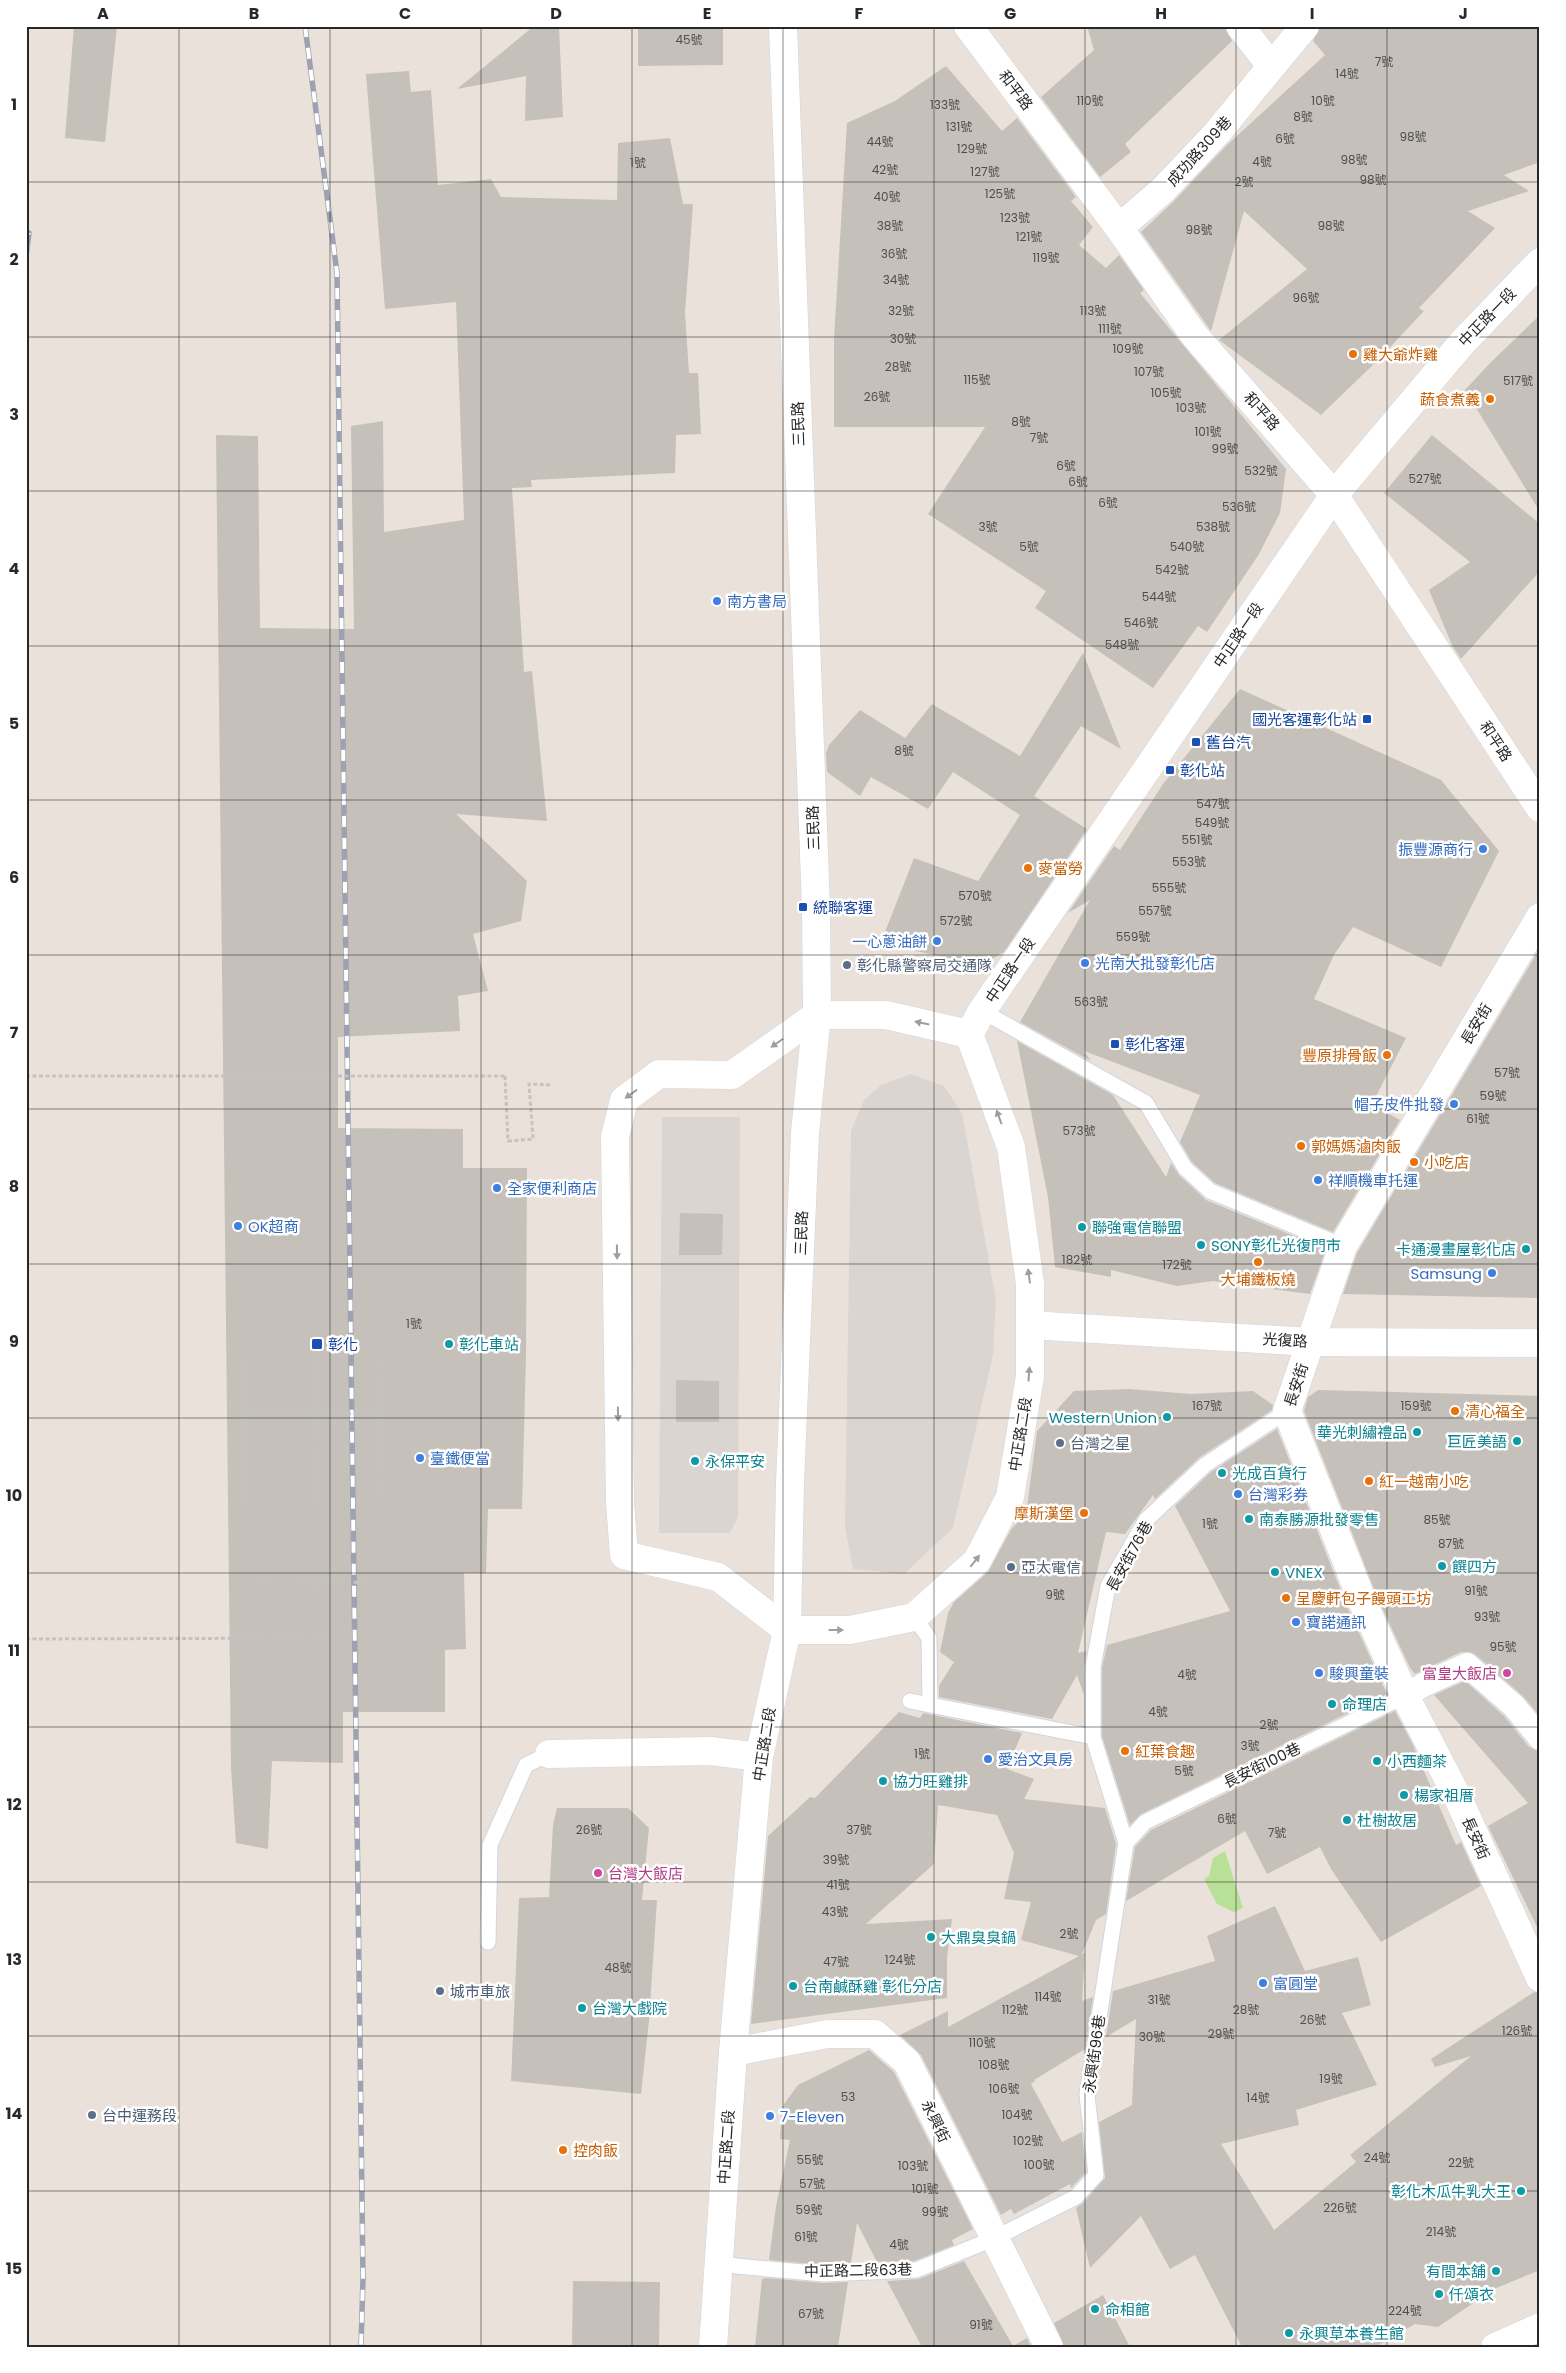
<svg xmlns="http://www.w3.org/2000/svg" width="1566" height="2373" font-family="Poppins,'Noto Sans TC',sans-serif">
<rect width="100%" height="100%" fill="#eae2da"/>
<!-- green -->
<path fill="#b8e197" d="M1225 1851 1243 1908 1234 1912 1217 1904 1204 1879 1209 1876 1213 1858Z"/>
<!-- plaza -->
<path fill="#dbd5d1" d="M911 1074 944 1086 962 1113 996 1300 993 1355 953 1528 904 1574 853 1569 845 1527 851 1131 864 1100 881 1085Z
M662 1117H740L738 1517 730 1533H659Z"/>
<!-- building -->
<path fill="#c5c0b9" d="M74 26H117L105 142 65 138Z
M534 26H559L563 117 525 121 526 76 457 89Z
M638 26H723V65L638 66Z
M1087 26H1225L1232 41 1125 144 1131 152 1100 177 1041 97 1094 50Z
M1320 26H1540V162L1504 175 1529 191 1468 211 1495 228 1419 308 1424 311 1378 360 1321 415 1219 340 1307 269 1244 211 1211 331 1141 232 1174 201 1226 146 1325 55 1313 41Z
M946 66 1002 131 1017 118 1076 197 1071 201 1093 227 1079 245 1106 268 1119 255 1144 290 1140 293 1286 469 1280 513 1259 554 1207 632 1198 626 1153 688 1035 608 1046 591 928 514 985 427H834V339L847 123 895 101Z
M409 71 411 92 431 90 438 185 491 179 501 197 617 200 618 143 670 138 683 204H693L685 313 689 373H698L701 434 676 435 675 473 531 480 532 487 512 488 524 672 532 671 547 821 456 814 527 881 521 921 473 934 488 991 458 996 460 1031 338 1037V1128L463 1129V1168H527L526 1355 522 1509H488L486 1573H464L466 1649 445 1650V1712H343V1763L272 1761 268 1849 236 1843 231 1768 216 435 258 436 260 628 354 629 351 426 383 421 384 532 464 520 456 302 385 309 366 74Z
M1540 315V512L1465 390 1490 363Z
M1432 435 1540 524V571L1461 659 1452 645 1429 590 1470 562 1384 493Z
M1083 653 1121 749 1081 726 1034 796 1087 829 1004 952 975 969 953 964 943 957 916 951 919 942 885 932 914 858 978 881 1020 815 953 772 928 809 871 777 860 796 827 772 826 753 829 745 860 710 905 738 932 704 1020 756Z
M1240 689 1441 780 1499 851 1441 967 1353 927 1334 955 1314 999 1406 1038 1372 1104 1400 1120 1333 1232 1215 1183 1192 1162 1180 1142 1200 1095 1084 1051 1091 1061 1020 1022 1090 900 1068 913 1114 846 1120 850 1163 784Z
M1540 948V1298L1343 1294 1357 1253Z
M1017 1041 1113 1095 1166 1177 1171 1163 1179 1175 1206 1200 1326 1249 1310 1294 1213 1281 1177 1286 1111 1270V1277L1055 1267 1048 1197Z
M680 1213 723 1214 722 1255H679Z
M676 1380 719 1381V1422H676Z
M1129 1389 1191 1394 1253 1391 1273 1405 1272 1410 1200 1457 1155 1499 1153 1495 1125 1534 1106 1532 1078 1653 1086 1651 1084 1667V1695L1077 1675 1052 1719 939 1697V1686L954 1662 940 1652 948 1613 954 1602 988 1572 1012 1528 1026 1515 1037 1431 1074 1391Z
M1318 1390 1540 1396V1716L1523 1696 1476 1655 1470 1652H1461L1415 1674 1410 1668 1378 1599 1304 1411 1308 1397Z
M1277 1429 1349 1611 1387 1694 1141 1814 1130 1825 1102 1736V1668L1107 1645 1230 1611 1175 1506 1211 1472Z
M1465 1681 1504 1716 1529 1747 1540 1751V1933L1488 1826 1528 1803 1434 1695Z
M1395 1711 1412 1743 1456 1845 1461 1842 1481 1886 1381 1942 1331 1869 1320 1847 1267 1874 1245 1831 1126 1901 1135 1847 1151 1830Z
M899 1712 920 1718 923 1713 1022 1733 1007 1769 1034 1779 1024 1799 1105 1808 1116 1844 1106 1914 1096 1920 1082 1954 1085 1953 1082 2001 1093 1997 1085 2049 1034 2080 1035 2081 1031 2084 1062 2142 1082 2132 1086 2172 1071 2188 1070 2184 1014 2214 1011 2209 1001 2215 921 2055 900 2035 948 2011V2027L1079 1956 1021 1940 1031 1902 1004 1899 1014 1853 997 1815 938 1805 934 1864 866 1924 952 1919 947 1957V1998L751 2024 768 1836 810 1797 815 1798Z
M557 1808H628L649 1828 642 1900H657L649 2021 641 2094 511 2081 519 1898 549 1897 553 1825Z
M1275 1906 1305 1971 1358 1957 1371 2005 1342 2013 1377 2085 1296 2110 1299 2125 1221 2144 1274 2230 1356 2162 1350 2155 1471 2056 1435 2067 1431 2059 1534 1992 1540 1993V2270L1494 2289 1438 2327 1415 2324 1375 2347H1242L1195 2255 1170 2269 1141 2216 1090 2268 1076 2208 1083 2203 1105 2178 1099 2122 1132 2105 1136 2019 1106 2037 1113 1991 1215 1961 1207 1936Z
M869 2050 894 2072 973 2229 952 2240 954 2245 914 2261 877 2262 857 2223 851 2263 824 2265 769 2260 776 2206 790 2140 780 2139 782 2107 798 2085Z
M964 2261 1013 2346 1027 2338 1031 2347H922L887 2281 919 2279Z
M766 2278 823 2283 848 2282 838 2347H755L762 2279Z
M573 2281 660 2282 659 2347H572Z
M1103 2295 1130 2347H1064L1054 2323Z"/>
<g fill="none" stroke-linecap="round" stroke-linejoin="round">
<!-- service casing -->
<g stroke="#cfd5e1" stroke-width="17">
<path id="service" d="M982 1011 1146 1103 1185 1168 1210 1191 1343 1246
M914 1617 929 1638 930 1705
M910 1701 1093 1737
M1126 1843 1145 1822 1405 1696
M488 1942 490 1845 526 1765 549 1754
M718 2262 736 2266 824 2274 916 2270 993 2239 1076 2197 1096 2175 1087 2095 1126 1843 1093 1737V1667L1108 1586 1146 1520 1205 1465 1287 1411"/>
</g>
<!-- pedestrian casing -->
<g stroke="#cfd5e1" stroke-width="26">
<path id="pedestrian" d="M1405 1696 1423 1685 1467 1665 1514 1706 1540 1738"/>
</g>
<!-- minor casing -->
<g stroke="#cfd5e1" stroke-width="29">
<path id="minor" d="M968 26 1119 228 1194 335 1334 495 1540 808
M1240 26 1271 66
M1119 228 1163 190 1216 134 1305 26
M1540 917 1343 1246 1287 1411 1364 1605 1405 1696 1457 1796 1540 1978
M787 1630 718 1577 624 1555 620 1502 615 1137 624 1100 659 1074 732 1075 817 1015
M549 1754 710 1751 759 1757
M733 2052 827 2034H875L907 2062 1049 2347
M1495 2347 1540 2327"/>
</g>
<!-- tertiary casing -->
<g stroke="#cfd5e1" stroke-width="29">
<path id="tertiary" d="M817 1015H886L969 1034
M1030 1325 1310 1342 1540 1343
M787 1630H850L914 1617 977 1561 1010 1497 1030 1376V1284L1011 1147 969 1034 982 1011 1334 495 1462 343 1540 262
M713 2347 733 2052 759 1757 787 1630 790 1482 805 1133 817 1015 816 907 783 26"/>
</g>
<!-- path -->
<path stroke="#c3c3c3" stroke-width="3" stroke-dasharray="4 2.5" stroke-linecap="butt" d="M505 1076 508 1141 533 1139 529 1084 552 1085
M382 1498 383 1359
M242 1504 243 1362
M318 1505 319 1349
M319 1582V1595
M26 1639 329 1638 328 1581"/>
<!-- service -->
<use href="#service" stroke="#fff" stroke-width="15"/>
<!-- pedestrian -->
<use href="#pedestrian" stroke="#fff" stroke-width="24"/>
<!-- minor -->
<use href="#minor" stroke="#fff" stroke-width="28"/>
<!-- tertiary -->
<use href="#tertiary" stroke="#fff" stroke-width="28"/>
<!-- rail casing -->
<g stroke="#9da2b2" stroke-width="5.5">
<path id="rail" d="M305 26 337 273 363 2278 361 2347
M26 256 29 233"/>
</g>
<!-- rail -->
<use href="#rail" stroke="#fff" stroke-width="4" stroke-dasharray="11" stroke-linecap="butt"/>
<!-- path-bridge -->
<path stroke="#c3c3c3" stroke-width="3" stroke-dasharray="4 2.5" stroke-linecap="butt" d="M26 1076H505
M243 1413 383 1414
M243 1584 373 1582"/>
</g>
<!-- one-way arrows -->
<defs><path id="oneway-solid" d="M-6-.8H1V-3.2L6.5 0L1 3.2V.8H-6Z" transform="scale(1.25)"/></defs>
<g fill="#9e9e9e">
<use href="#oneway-solid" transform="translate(922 1023) rotate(-168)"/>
<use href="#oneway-solid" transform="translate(777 1043) rotate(145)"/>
<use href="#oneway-solid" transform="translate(631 1094) rotate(144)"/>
<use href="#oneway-solid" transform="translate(999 1117) rotate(-110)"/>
<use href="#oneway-solid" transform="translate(617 1252) rotate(89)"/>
<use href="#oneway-solid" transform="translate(1029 1276) rotate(-98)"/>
<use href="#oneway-solid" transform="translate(1029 1374) rotate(-86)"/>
<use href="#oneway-solid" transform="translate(618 1414) rotate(89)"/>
<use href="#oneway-solid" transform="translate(975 1561) rotate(-52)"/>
<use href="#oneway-solid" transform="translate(836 1630)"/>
</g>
<!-- grid -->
<path fill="none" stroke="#282828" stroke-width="1" stroke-opacity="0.55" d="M179 26V2347M330 26V2347M481 26V2347M632 26V2347M783 26V2347M934 26V2347M1085 26V2347M1236 26V2347M1387 26V2347M26 182H1540M26 337H1540M26 491H1540M26 646H1540M26 800H1540M26 955H1540M26 1109H1540M26 1264H1540M26 1418H1540M26 1573H1540M26 1727H1540M26 1882H1540M26 2036H1540M26 2191H1540"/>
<!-- markers -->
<g fill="#e8710a" stroke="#fff" stroke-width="2">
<circle cx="1353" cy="354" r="5"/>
<circle cx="1490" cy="399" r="5"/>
<circle cx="1028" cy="868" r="5"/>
<circle cx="1387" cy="1055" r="5"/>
<circle cx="1301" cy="1146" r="5"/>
<circle cx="1414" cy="1162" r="5"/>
<circle cx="1258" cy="1262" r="5"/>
<circle cx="1455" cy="1411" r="5"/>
<circle cx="1369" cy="1481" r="5"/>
<circle cx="1084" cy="1513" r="5"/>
<circle cx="1286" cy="1598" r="5"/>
<circle cx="1125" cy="1751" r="5"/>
<circle cx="563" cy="2150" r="5"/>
</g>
<g fill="#3f7fe0" stroke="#fff" stroke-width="2">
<circle cx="717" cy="601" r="5"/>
<circle cx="1483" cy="849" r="5"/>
<circle cx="937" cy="941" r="5"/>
<circle cx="1085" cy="963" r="5"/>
<circle cx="1454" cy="1104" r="5"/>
<circle cx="1318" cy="1180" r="5"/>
<circle cx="497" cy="1188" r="5"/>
<circle cx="238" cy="1226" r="5"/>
<circle cx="1492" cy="1273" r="5"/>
<circle cx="420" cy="1458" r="5"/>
<circle cx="1238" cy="1494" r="5"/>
<circle cx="1296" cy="1622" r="5"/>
<circle cx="1319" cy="1673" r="5"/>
<circle cx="988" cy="1759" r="5"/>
<circle cx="1263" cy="1983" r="5"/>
<circle cx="770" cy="2116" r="5"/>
</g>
<g fill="#1a4fb4" stroke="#fff" stroke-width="2">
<rect x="1362" y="714" width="10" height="10" rx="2.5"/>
<rect x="1191" y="737" width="10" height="10" rx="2.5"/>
<rect x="1165" y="765" width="10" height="10" rx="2.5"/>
<rect x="798" y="902" width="10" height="10" rx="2.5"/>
<rect x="1110" y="1039" width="10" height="10" rx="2.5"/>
<rect x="311" y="1338" width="12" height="12" rx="2.5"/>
</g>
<g fill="#5c6f8a" stroke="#fff" stroke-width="2">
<circle cx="847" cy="965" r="5"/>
<circle cx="1060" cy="1443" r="5"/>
<circle cx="1011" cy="1567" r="5"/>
<circle cx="440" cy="1991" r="5"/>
<circle cx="92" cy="2115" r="5"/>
</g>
<g fill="#0f9aa8" stroke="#fff" stroke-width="2">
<circle cx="1082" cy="1227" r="5"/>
<circle cx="1201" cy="1245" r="5"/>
<circle cx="1526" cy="1249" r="5"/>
<circle cx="449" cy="1344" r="5"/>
<circle cx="1167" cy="1417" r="5"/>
<circle cx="1417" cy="1432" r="5"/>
<circle cx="1517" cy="1441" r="5"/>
<circle cx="695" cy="1461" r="5"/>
<circle cx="1222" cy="1473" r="5"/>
<circle cx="1249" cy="1519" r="5"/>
<circle cx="1442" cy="1566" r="5"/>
<circle cx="1275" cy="1572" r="5"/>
<circle cx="1332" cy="1704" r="5"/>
<circle cx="1377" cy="1761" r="5"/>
<circle cx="883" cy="1781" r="5"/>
<circle cx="1404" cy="1795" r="5"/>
<circle cx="1347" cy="1820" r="5"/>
<circle cx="931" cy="1937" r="5"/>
<circle cx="793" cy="1986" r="5"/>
<circle cx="582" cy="2008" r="5"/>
<circle cx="1521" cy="2191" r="5"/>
<circle cx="1496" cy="2271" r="5"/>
<circle cx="1439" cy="2294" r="5"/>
<circle cx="1095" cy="2309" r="5"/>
<circle cx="1289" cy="2333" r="5"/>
</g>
<g fill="#d1479c" stroke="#fff" stroke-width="2">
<circle cx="1507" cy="1673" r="5"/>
<circle cx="598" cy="1873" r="5"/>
</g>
<g text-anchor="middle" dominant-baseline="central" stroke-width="5" stroke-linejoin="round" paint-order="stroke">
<!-- number labels -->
<g font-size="12" fill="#4f4e4c">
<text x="689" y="39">45號</text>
<text x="1384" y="61">7號</text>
<text x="1347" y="73">14號</text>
<text x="1090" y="100">110號</text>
<text x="1323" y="100">10號</text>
<text x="945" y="104">133號</text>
<text x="1303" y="116">8號</text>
<text x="959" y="126">131號</text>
<text x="1413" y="136">98號</text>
<text x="1285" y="138">6號</text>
<text x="880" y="141">44號</text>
<text x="972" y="148">129號</text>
<text x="1354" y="159">98號</text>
<text x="1262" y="161">4號</text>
<text x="638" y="162">1號</text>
<text x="885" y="169">42號</text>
<text x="985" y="171">127號</text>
<text x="1373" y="179">98號</text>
<text x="1244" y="181">2號</text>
<text x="1000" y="193">125號</text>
<text x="887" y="196">40號</text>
<text x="1015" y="217">123號</text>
<text x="890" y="225">38號</text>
<text x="1331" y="225">98號</text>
<text x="1199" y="229">98號</text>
<text x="1029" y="236">121號</text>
<text x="894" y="253">36號</text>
<text x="1046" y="257">119號</text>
<text x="896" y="279">34號</text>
<text x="1306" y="297">96號</text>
<text x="901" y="310">32號</text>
<text x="1093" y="310">113號</text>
<text x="1110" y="328">111號</text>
<text x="903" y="338">30號</text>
<text x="1128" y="348">109號</text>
<text x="898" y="366">28號</text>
<text x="1149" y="371">107號</text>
<text x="977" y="379">115號</text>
<text x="1518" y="380">517號</text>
<text x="1166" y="392">105號</text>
<text x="877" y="396">26號</text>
<text x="1191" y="407">103號</text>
<text x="1021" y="421">8號</text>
<text x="1208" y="431">101號</text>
<text x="1039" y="437">7號</text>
<text x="1225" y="448">99號</text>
<text x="1066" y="465">6號</text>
<text x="1261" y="470">532號</text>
<text x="1425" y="478">527號</text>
<text x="1078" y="481">6號</text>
<text x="1108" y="502">6號</text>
<text x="1239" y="506">536號</text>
<text x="988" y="526">3號</text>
<text x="1213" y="526">538號</text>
<text x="1029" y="546">5號</text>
<text x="1187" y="546">540號</text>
<text x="1172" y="569">542號</text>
<text x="1159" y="596">544號</text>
<text x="1141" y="622">546號</text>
<text x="1122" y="644">548號</text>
<text x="904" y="750">8號</text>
<text x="1213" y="803">547號</text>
<text x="1212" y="822">549號</text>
<text x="1197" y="839">551號</text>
<text x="1189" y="861">553號</text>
<text x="1169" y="887">555號</text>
<text x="975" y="895">570號</text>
<text x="1155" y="910">557號</text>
<text x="956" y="920">572號</text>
<text x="1133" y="936">559號</text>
<text x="1091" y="1001">563號</text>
<text x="1507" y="1072">57號</text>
<text x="1493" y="1095">59號</text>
<text x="1478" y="1118">61號</text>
<text x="1079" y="1130">573號</text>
<text x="1077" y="1259">182號</text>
<text x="1177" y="1264">172號</text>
<text x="414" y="1323">1號</text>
<text x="1207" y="1405">167號</text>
<text x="1416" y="1405">159號</text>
<text x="1437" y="1519">85號</text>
<text x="1210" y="1523">1號</text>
<text x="1451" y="1543">87號</text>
<text x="1476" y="1590">91號</text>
<text x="1055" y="1594">9號</text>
<text x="1487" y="1616">93號</text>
<text x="1503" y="1646">95號</text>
<text x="1187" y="1674">4號</text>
<text x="1158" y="1711">4號</text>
<text x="1269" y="1724">2號</text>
<text x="1250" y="1745">3號</text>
<text x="922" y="1753">1號</text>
<text x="1184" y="1770">5號</text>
<text x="1227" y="1818">6號</text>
<text x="589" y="1829">26號</text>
<text x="859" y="1829">37號</text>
<text x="1277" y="1832">7號</text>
<text x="836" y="1859">39號</text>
<text x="838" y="1884">41號</text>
<text x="835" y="1911">43號</text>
<text x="1069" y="1933">2號</text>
<text x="900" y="1959">124號</text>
<text x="836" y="1961">47號</text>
<text x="618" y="1967">48號</text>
<text x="1048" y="1996">114號</text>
<text x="1159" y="1999">31號</text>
<text x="1015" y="2009">112號</text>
<text x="1246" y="2009">28號</text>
<text x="1313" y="2019">26號</text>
<text x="1517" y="2030">126號</text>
<text x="1221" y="2033">29號</text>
<text x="1152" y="2036">30號</text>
<text x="982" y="2042">110號</text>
<text x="994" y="2064">108號</text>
<text x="1331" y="2078">19號</text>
<text x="1004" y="2088">106號</text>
<text x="848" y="2096">53</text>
<text x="1258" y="2097">14號</text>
<text x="1017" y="2114">104號</text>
<text x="1028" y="2140">102號</text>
<text x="1377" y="2157">24號</text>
<text x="810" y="2159">55號</text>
<text x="1461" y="2162">22號</text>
<text x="1039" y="2164">100號</text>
<text x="913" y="2165">103號</text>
<text x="812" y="2183">57號</text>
<text x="925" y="2188">101號</text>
<text x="1340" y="2207">226號</text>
<text x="809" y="2209">59號</text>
<text x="935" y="2211">99號</text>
<text x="1441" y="2231">214號</text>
<text x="806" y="2236">61號</text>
<text x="899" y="2244">4號</text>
<text x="1405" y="2310">224號</text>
<text x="811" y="2313">67號</text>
<text x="981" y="2324">91號</text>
</g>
<!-- street labels -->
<g font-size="15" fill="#282828" stroke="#fff">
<text transform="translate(1016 90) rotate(53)">和平路</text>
<text transform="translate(1199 151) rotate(-48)">成功路309巷</text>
<text transform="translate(1487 317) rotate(-46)">中正路一段</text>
<text transform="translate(1262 411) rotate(49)">和平路</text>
<text transform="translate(798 424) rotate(-92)">三民路</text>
<text transform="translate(1238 635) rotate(-56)">中正路一段</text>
<text transform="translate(1496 741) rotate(57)">和平路</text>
<text transform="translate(813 828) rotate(-92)">三民路</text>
<text transform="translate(1010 970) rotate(-56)">中正路一段</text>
<text transform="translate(1476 1024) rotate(-59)">長安街</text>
<text transform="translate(801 1233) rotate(-88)">三民路</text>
<text transform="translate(1285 1340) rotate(3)">光復路</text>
<text transform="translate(1296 1385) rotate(-72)">長安街</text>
<text transform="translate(1020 1434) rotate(-81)">中正路二段</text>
<text transform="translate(1129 1556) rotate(-61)">長安街76巷</text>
<text transform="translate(764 1744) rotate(-81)">中正路二段</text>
<text transform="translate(1262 1765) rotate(-26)">長安街100巷</text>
<text transform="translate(1476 1838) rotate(66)">長安街</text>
<text transform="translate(1094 2054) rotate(-82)">永興街96巷</text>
<text transform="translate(936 2121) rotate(64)">永興街</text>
<text transform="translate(726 2147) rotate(-86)">中正路二段</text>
<text transform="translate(858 2270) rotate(-1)">中正路二段63巷</text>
</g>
<!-- food labels -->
<g font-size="15" fill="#c56008" stroke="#fff" text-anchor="start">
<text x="1363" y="354">雞大爺炸雞</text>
<text x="1480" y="399" text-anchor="end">蔬食煮義</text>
<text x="1038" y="868">麥當勞</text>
<text x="1377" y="1055" text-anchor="end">豐原排骨飯</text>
<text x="1311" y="1146">郭媽媽滷肉飯</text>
<text x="1424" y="1162">小吃店</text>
<text x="1258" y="1279" text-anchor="middle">大埔鐵板燒</text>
<text x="1465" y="1411">清心福全</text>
<text x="1379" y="1481">紅一越南小吃</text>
<text x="1074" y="1513" text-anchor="end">摩斯漢堡</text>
<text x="1296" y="1598">呈慶軒包子饅頭工坊</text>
<text x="1135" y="1751">紅葉食趣</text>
<text x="573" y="2150">控肉飯</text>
</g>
<!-- shop labels -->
<g font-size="15" fill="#366cbe" stroke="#fff" text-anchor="start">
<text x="727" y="601">南方書局</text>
<text x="1473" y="849" text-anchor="end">振豐源商行</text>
<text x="927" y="941" text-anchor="end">一心蔥油餅</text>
<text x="1095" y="963">光南大批發彰化店</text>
<text x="1444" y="1104" text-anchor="end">帽子皮件批發</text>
<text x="1328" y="1180">祥順機車托運</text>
<text x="507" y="1188">全家便利商店</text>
<text x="248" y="1226">OK超商</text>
<text x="1482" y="1273" text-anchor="end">Samsung</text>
<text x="430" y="1458">臺鐵便當</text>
<text x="1248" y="1494">台灣彩券</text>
<text x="1306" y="1622">寶諾通訊</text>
<text x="1329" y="1673">駿興童裝</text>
<text x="998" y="1759">愛治文具房</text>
<text x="1273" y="1983">富圓堂</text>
<text x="780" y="2116">7-Eleven</text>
</g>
<!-- transit labels -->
<g font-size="15" fill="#164399" stroke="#fff" text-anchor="start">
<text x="1357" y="719" text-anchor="end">國光客運彰化站</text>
<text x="1206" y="742">舊台汽</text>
<text x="1180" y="770">彰化站</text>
<text x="813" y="907">統聯客運</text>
<text x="1125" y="1044">彰化客運</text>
<text x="328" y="1344">彰化</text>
</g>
<!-- service labels -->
<g font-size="15" fill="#4e5e75" stroke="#fff" text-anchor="start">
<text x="857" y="965">彰化縣警察局交通隊</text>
<text x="1070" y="1443">台灣之星</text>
<text x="1021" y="1567">亞太電信</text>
<text x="450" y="1991">城市車旅</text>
<text x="102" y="2115">台中運務段</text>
</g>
<!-- culture labels -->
<g font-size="15" fill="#0d838f" stroke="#fff" text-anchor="start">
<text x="1092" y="1227">聯強電信聯盟</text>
<text x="1211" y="1245">SONY彰化光復門市</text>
<text x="1516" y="1249" text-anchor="end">卡通漫畫屋彰化店</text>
<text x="459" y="1344">彰化車站</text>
<text x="1157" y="1417" text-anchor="end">Western Union</text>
<text x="1407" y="1432" text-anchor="end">華光刺繡禮品</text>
<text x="1507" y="1441" text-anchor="end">巨匠美語</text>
<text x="705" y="1461">永保平安</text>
<text x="1232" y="1473">光成百貨行</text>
<text x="1259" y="1519">南泰勝源批發零售</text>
<text x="1452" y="1566">饌四方</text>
<text x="1285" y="1572">VNEX</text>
<text x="1342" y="1704">命理店</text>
<text x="1387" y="1761">小西麵茶</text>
<text x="893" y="1781">協力旺雞排</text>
<text x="1414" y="1795">楊家祖厝</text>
<text x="1357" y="1820">杜樹故居</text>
<text x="941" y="1937">大鼎臭臭鍋</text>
<text x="803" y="1986">台南鹹酥雞 彰化分店</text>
<text x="592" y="2008">台灣大戲院</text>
<text x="1511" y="2191" text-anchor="end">彰化木瓜牛乳大王</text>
<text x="1486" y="2271" text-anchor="end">有間本舖</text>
<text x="1449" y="2294">仟頌衣</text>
<text x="1105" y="2309">命相館</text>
<text x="1299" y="2333">永興草本養生館</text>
</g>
<!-- hotel labels -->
<g font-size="15" fill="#b23c85" stroke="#fff" text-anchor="end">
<text x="1497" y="1673">富皇大飯店</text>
<text x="608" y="1873" text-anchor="start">台灣大飯店</text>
</g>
</g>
<!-- border -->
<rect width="1566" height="2373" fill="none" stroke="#ffffff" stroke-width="55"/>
<rect x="28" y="28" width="1510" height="2318" fill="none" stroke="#282828" stroke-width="2"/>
<g font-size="16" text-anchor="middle" font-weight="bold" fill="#282828">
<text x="103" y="19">A</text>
<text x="254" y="19">B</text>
<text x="405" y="19">C</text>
<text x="556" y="19">D</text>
<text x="707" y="19">E</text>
<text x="859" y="19">F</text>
<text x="1010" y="19">G</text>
<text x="1161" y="19">H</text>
<text x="1312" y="19">I</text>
<text x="1463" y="19">J</text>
<text x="14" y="110">1</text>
<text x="14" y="265">2</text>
<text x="14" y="420">3</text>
<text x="14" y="574">4</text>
<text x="14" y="729">5</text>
<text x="14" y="883">6</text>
<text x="14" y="1038">7</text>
<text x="14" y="1192">8</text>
<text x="14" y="1347">9</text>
<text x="14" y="1501">10</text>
<text x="14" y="1656">11</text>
<text x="14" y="1810">12</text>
<text x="14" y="1965">13</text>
<text x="14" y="2119">14</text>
<text x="14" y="2274">15</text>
</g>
</svg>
